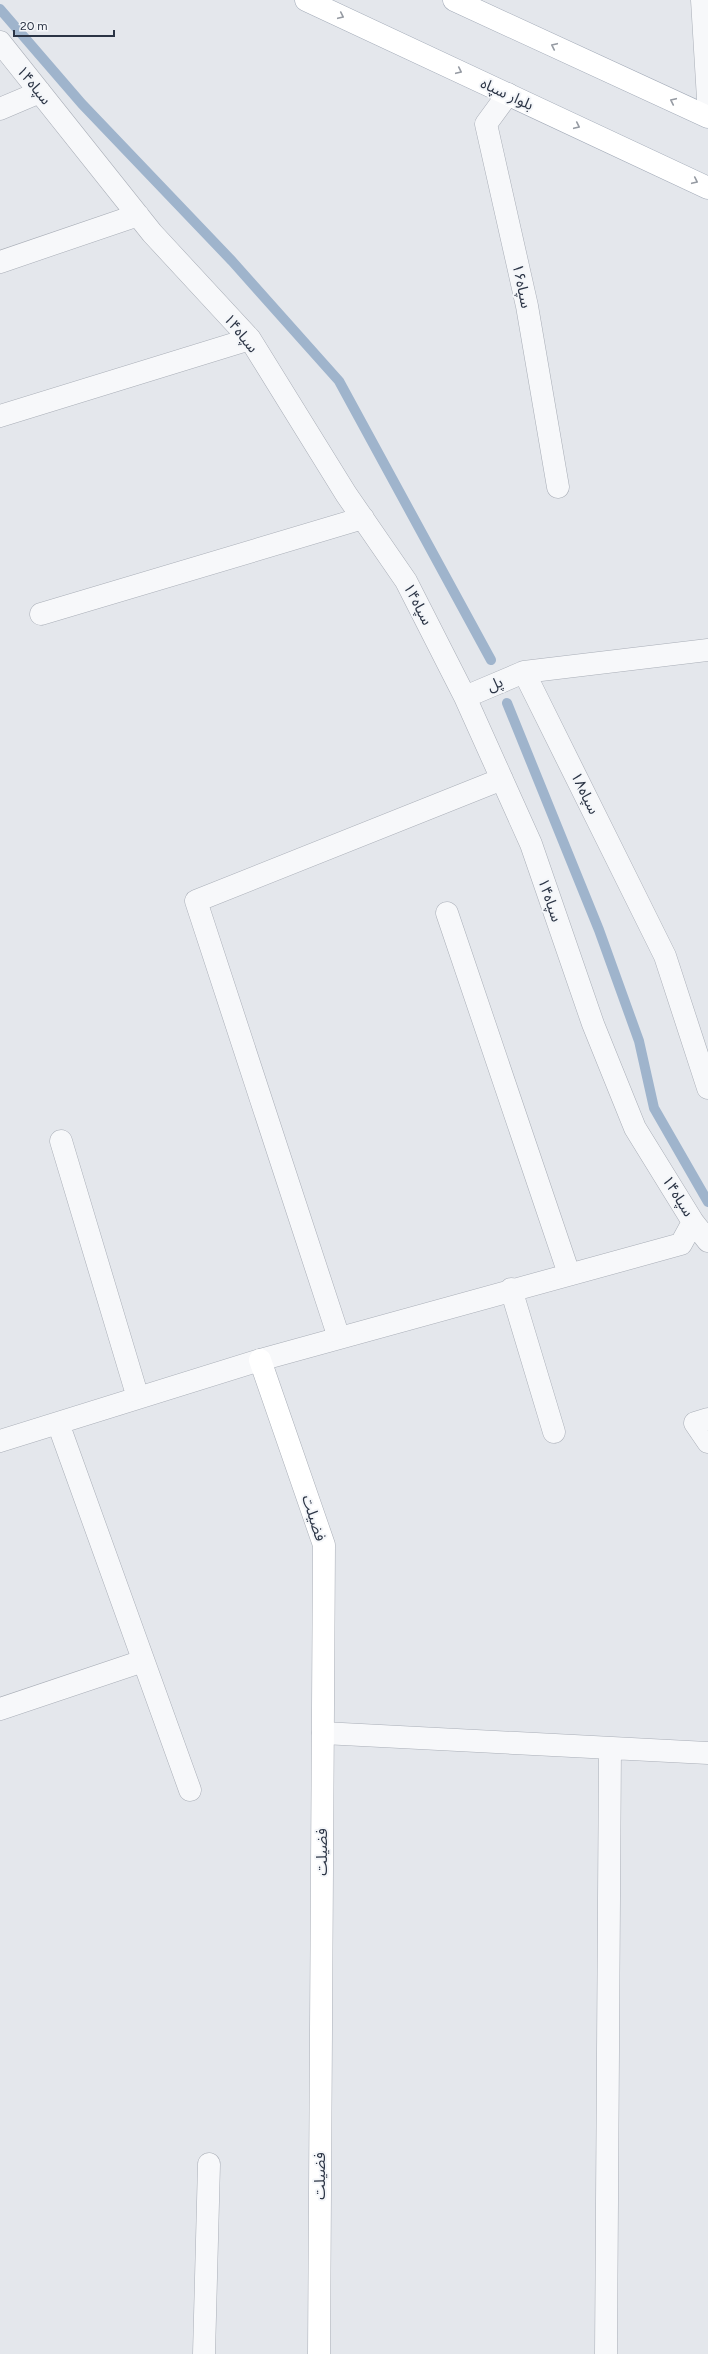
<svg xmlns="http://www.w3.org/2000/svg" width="708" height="2354" font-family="Figtree,'Noto Sans Arabic',sans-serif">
<rect width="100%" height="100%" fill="#e4e7ec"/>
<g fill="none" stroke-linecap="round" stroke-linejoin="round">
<!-- stream -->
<path stroke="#9fb4cc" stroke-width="10" d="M0 9 82 104 232 261 339 381 491 660
M507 703 599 930 639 1041 654 1108 708 1202"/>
<!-- street casing -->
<g stroke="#a9aeb7" stroke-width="23">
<path id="street" d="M702 0 708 99
M0 42 152 233 250 339 346 494 406 581 465 697 531 844 593 1024 635 1128 693 1222 708 1241
M508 94 486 124 527 306 558 487
M0 109 40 92
M0 262 138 215
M0 416 250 339
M41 614 363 518
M708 650 524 672 665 956 708 1088
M465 697 524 672
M447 913 569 1274
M61 1141 138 1398
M511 1289 554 1432
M339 1338 196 901 502 779
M708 1419 695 1423 708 1442
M58 1423 190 1790
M0 1441 260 1360 681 1244 693 1222
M0 1709 143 1661
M323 1733 708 1753
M204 2354 209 2164
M606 2354 610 1748"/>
</g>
<!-- secondary casing -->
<g stroke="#a9aeb7" stroke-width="23">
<path id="secondary" d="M260 1360 324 1545 319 2354"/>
</g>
<!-- primary casing -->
<g stroke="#a3abb8" stroke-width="23">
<path id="primary" d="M306 0 708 188
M454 0 708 117"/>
</g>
<!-- street -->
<use href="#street" stroke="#f7f8fa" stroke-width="22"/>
<!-- secondary -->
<use href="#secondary" stroke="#fff" stroke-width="22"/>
<!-- primary -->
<use href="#primary" stroke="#fff" stroke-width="22"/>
</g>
<!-- one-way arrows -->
<defs><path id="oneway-chevron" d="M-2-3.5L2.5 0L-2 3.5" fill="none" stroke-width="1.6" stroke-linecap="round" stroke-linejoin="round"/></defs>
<g stroke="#959aa2">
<use href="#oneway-chevron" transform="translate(341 16) rotate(25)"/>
<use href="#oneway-chevron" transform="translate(554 46) rotate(-155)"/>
<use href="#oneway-chevron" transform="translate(459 71) rotate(25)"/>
<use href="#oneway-chevron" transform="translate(673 101) rotate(-155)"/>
<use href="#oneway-chevron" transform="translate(577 126) rotate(25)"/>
<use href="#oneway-chevron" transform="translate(695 181) rotate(25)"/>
</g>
<g text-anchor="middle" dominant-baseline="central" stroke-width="4" stroke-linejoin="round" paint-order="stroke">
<!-- street labels -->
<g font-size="15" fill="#2b3445" stroke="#f4f6f9">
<text transform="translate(34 85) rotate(51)">سپاه۱۴</text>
<text transform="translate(507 94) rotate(25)">بلوار سپاه</text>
<text transform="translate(522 286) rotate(78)">سپاه۱۶</text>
<text transform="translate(241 333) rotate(51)">سپاه۱۴</text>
<text transform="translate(418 604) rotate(63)">سپاه۱۴</text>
<text transform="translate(495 684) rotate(-23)">پل</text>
<text transform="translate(585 793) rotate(64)">سپاه۱۸</text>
<text transform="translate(550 900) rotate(71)">سپاه۱۴</text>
<text transform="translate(678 1196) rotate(58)">سپاه۱۴</text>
<text transform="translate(314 1518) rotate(72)">فضیلت</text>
<text transform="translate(322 1852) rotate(-90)">فضیلت</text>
<text transform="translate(320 2176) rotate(-90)">فضیلت</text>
</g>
</g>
<!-- scale -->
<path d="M14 30v6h100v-6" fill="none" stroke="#2b3445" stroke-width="2"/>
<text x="20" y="30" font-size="12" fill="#2b3445" stroke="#f4f6f9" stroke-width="3" paint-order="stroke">20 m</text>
</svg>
